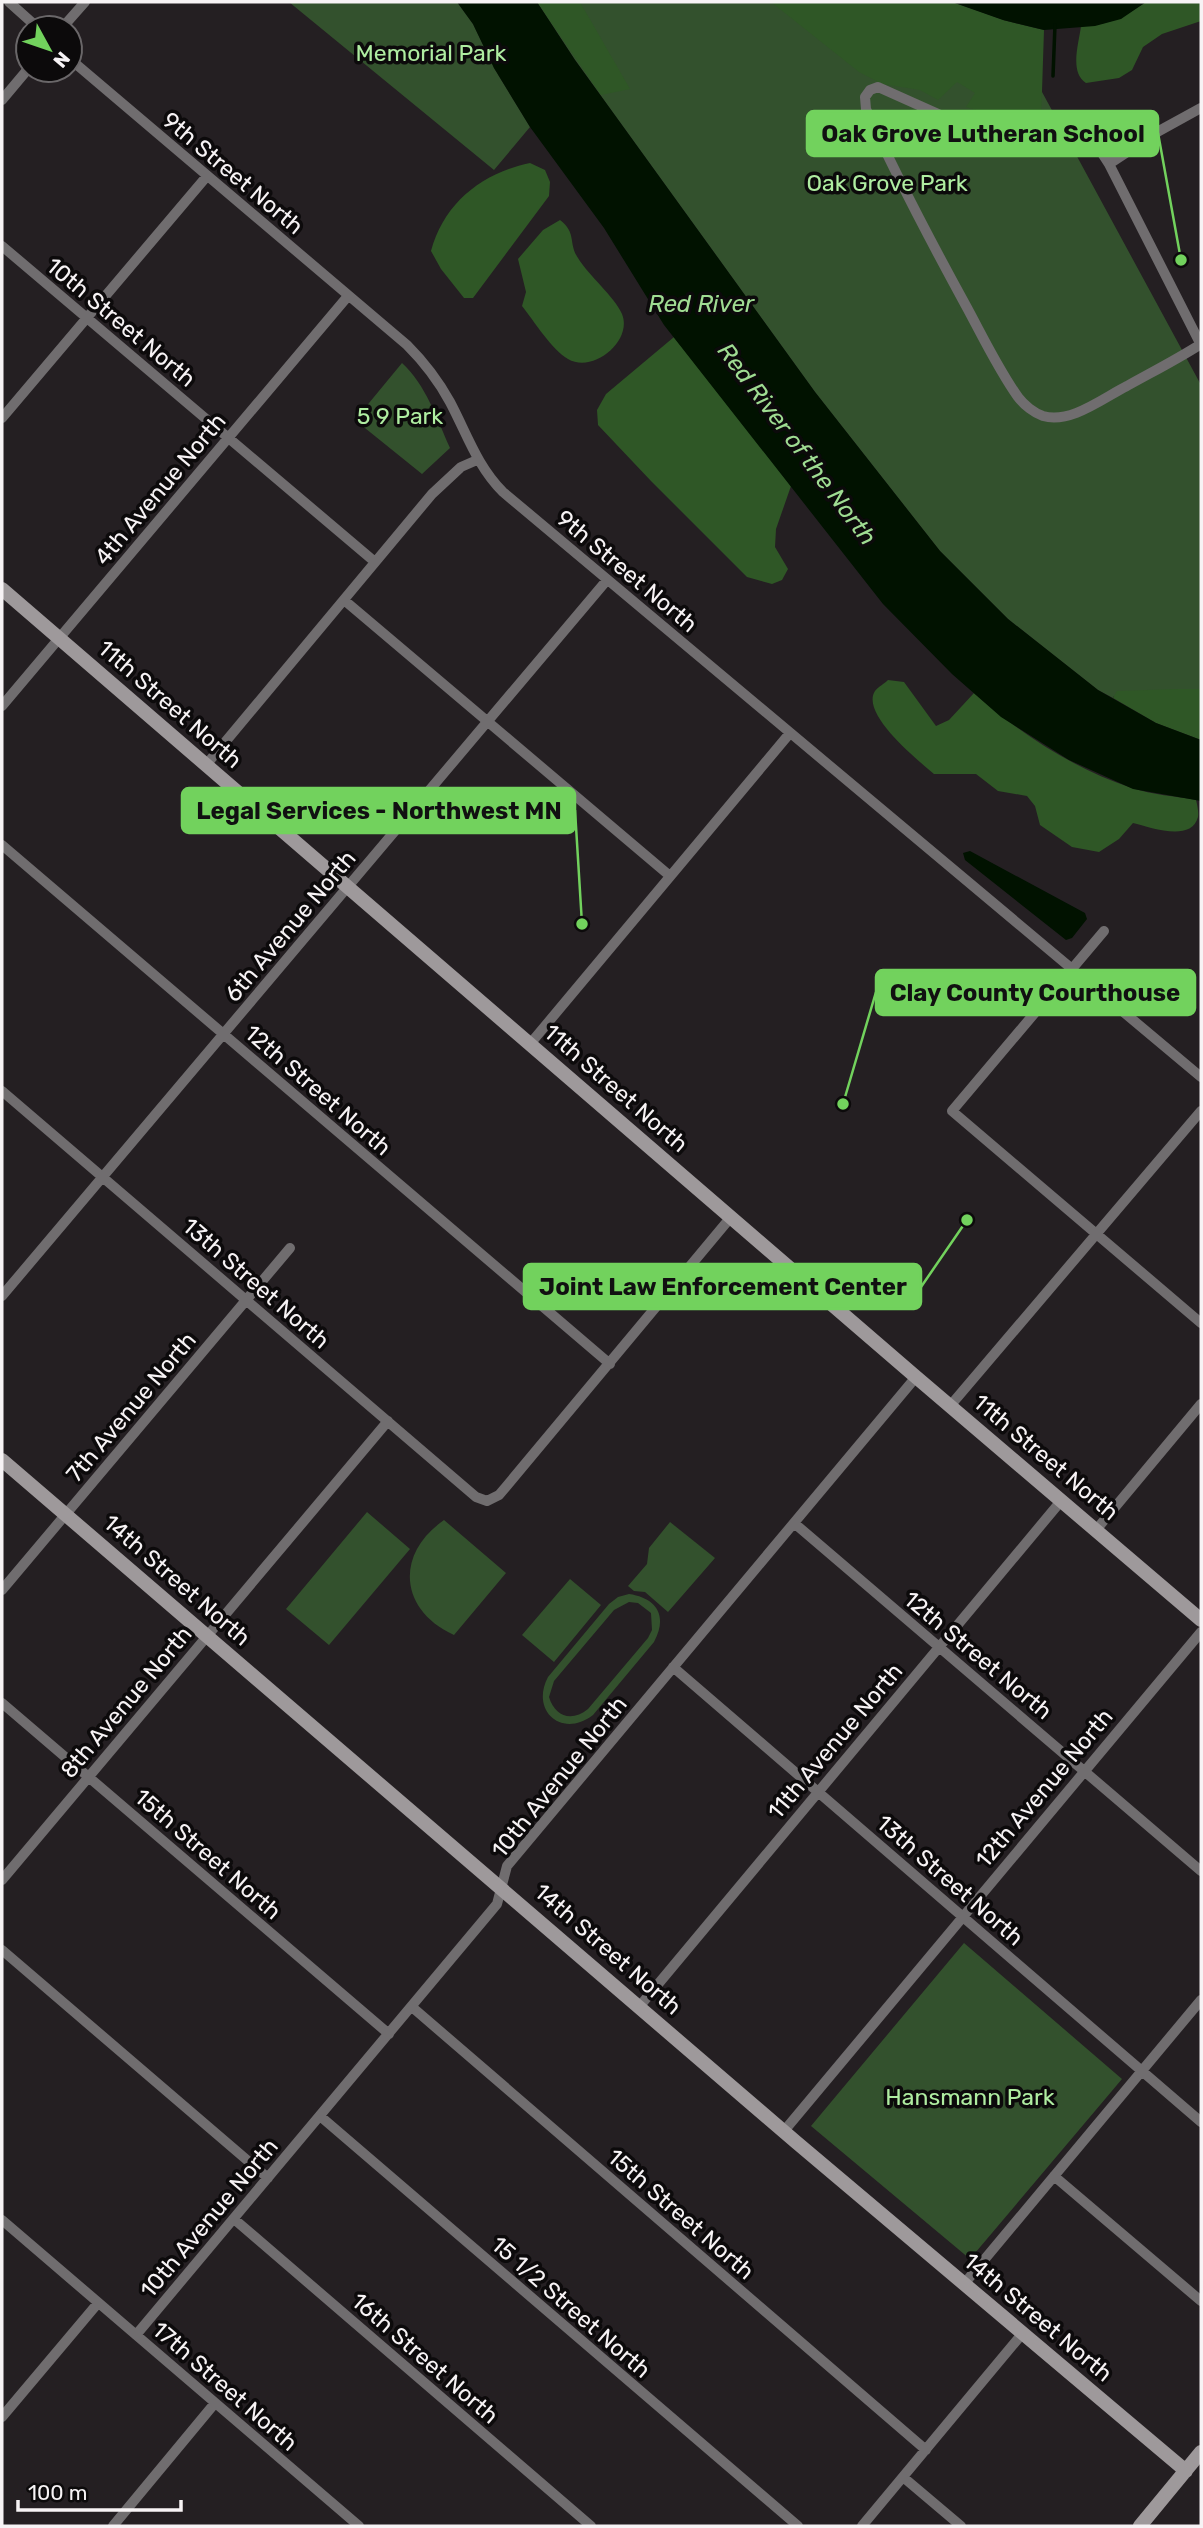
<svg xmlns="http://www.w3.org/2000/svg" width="1203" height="2528" font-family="Rubik,sans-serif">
<rect width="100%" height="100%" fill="#241f22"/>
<!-- green -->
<path fill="#33512d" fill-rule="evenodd" d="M289 2H457L473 24 494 68 530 127 494 170Z
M537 2H952L1003 20 1201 385V722L1114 696 1113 698 1098 690 1008 619 940 551 815 392 575 60Z
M402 363C426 385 437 419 450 448L422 474 355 420Z
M367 1512 410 1549 329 1645 286 1609Z
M444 1520 506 1573 454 1635C399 1610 395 1554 444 1520Z
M670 1522 715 1558 668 1612 645 1592 634 1591 628 1586 647 1564 649 1548Z
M570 1579 601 1605 554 1662 522 1635Z
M629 1594C657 1598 668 1616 654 1642L593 1715C562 1739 530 1711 548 1677L609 1604 618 1597ZM629 1602 638 1603 651 1613 652 1630 648 1638 588 1709C572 1722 555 1717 549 1697L554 1681 614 1610Z
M964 1943 1122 2079 970 2259 811 2126Z"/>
<!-- forest -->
<path fill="#2f5726" d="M537 2H580L630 89 601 95Z
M771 2H952L1003 20 1044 30 1041 122 1003 119 966 107 975 93 957 82 938 100 920 90 882 84 859 72Z
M1146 2H1201V21L1162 34 1143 47 1132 70 1119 78 1086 83C1069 72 1079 43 1081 26 1107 26 1125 16 1146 2Z
M530 163 545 170 550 182 549 196 473 298H464L441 269 431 251C444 203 482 173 530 163Z
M560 220C577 233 568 243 578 258 588 275 615 297 622 314 633 341 593 374 568 359 552 350 534 321 522 306L526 292 518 259 543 230Z
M674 337 791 486 776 529 775 547 788 569 782 580 772 584 747 577 651 481 598 425 597 410 606 394Z
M888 680 904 682 936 726 949 720 974 693C1019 733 1074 769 1132 788 1152 795 1176 796 1196 800 1197 804 1199 812 1198 817 1191 843 1150 827 1133 823L1119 839 1099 852 1072 847 1040 825 1035 806 1027 796 998 791 976 774H934C919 761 860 714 875 691 878 687 885 683 888 680Z
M1178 689H1201V740L1156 723 1113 698 1117 691Z"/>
<!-- water -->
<path fill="#011200" d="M457 2H537L575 60 815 392 940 551 1008 619 1098 690 1156 723 1201 740V801L1133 789 1069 760 1001 717 952 674 883 604 664 325 604 228 530 127 494 68 473 24Z
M952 2H1146L1121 19 1095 26 1044 30 1003 20Z
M970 851 1085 913 1087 919 1072 938 1066 940 965 860 963 853Z"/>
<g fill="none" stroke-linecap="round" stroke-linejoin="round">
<!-- stream -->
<path stroke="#011200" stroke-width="3.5" d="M1053 76 1055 25"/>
<!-- street -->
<path stroke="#706d6f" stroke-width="10" d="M9 2 38 28
M62 28 85 2
M70 59 407 345C424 362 438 380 450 402 467 434 477 466 503 492L1201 1077
M2 100 28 69
M1109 164 1159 131 1201 108
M2 246 375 562
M1201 344C1176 360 1152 372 1127 386 1103 398 1071 424 1043 416 1034 413 1024 405 1018 397 998 369 982 335 965 304 930 240 896 176 866 109L865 97 870 90 878 87 954 121 1001 133 1029 139 1062 141 1089 138 1098 147 1109 164 1201 345
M2 418 207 176
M344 600 670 876
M2 706 348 296
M206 765 432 494 461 467 477 460
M2 845 610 1364
M1104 931 952 1111 1201 1323
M530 1044 790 733
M2 1091 476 1497 487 1501 499 1495 505 1488 731 1217
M2 1296 607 580
M950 1406 1201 1111
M794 1523 1201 1871
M1096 1530 1201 1404
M2 1590 290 1248
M673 1667 1201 2122
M2 1703 389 2034
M2 1880 388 1421
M2 1950 268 2178
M412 2007 926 2450
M639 2007 1061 1501
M320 2116 798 2526
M784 2131 1201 1632
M1054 2176 1201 2301
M234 2219 591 2526
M2 2220 359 2526
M964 2284 1201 2000
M136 2335 497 1904 507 1866 916 1377
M2 2417 98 2303
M903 2477 961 2526
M113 2526 215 2403
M862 2526 1022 2334"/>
<!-- secondary -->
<path stroke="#9e999b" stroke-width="14" d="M2 589 916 1377 1201 1620
M2 1460 796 2142 1186 2471
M1140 2526 1201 2452"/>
</g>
<g text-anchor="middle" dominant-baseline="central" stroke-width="7" stroke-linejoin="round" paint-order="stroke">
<!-- park labels -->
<g font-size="23" fill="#afeda1" stroke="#0c0a0b">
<text x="431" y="53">Memorial Park</text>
<text x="887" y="183">Oak Grove Park</text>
<text x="400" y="416">5 9 Park</text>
<text x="970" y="2097">Hansmann Park</text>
</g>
<!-- street labels -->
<g font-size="23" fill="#f7f3f5" stroke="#0c0a0b">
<text transform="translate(233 173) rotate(40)">9th Street North</text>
<text transform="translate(121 322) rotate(40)">10th Street North</text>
<text transform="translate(160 489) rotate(-50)">4th Avenue North</text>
<text transform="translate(627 571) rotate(40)">9th Street North</text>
<text transform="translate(170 704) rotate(41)">11th Street North</text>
<text transform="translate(290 926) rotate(-50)">6th Avenue North</text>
<text transform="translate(616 1088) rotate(41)">11th Street North</text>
<text transform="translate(318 1090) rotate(41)">12th Street North</text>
<text transform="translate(256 1283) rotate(41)">13th Street North</text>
<text transform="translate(131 1407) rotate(-50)">7th Avenue North</text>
<text transform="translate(1046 1457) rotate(40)">11th Street North</text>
<text transform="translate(177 1580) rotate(41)">14th Street North</text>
<text transform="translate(978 1655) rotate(40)">12th Street North</text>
<text transform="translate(126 1702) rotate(-50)">8th Avenue North</text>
<text transform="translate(835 1741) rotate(-50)">11th Avenue North</text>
<text transform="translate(559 1777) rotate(-51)">10th Avenue North</text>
<text transform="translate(1044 1788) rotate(-50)">12th Avenue North</text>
<text transform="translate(208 1854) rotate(41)">15th Street North</text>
<text transform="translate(950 1880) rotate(41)">13th Street North</text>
<text transform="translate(608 1949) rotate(41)">14th Street North</text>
<text transform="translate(681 2214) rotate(41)">15th Street North</text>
<text transform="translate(209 2218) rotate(-50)">10th Avenue North</text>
<text transform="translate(571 2307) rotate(41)">15 1/2 Street North</text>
<text transform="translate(1038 2317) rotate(40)">14th Street North</text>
<text transform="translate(425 2358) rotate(41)">16th Street North</text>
<text transform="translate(225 2386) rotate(41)">17th Street North</text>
</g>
<!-- water labels -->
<g font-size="24" font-style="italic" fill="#9fdc92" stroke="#0c0a0b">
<text x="701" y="304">Red River</text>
<text transform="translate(797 444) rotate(53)">Red River of the North</text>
</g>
</g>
<!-- callouts -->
<path fill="none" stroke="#72d25d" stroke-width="2.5" d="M1181 260L1158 133M582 924L575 810M843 1104L876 992M967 1220L921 1287"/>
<g fill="#72d25d" stroke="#0c0a0b" stroke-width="2.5">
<circle cx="1181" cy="260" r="7"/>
<circle cx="582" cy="924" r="7"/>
<circle cx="843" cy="1104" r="7"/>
<circle cx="967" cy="1220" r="7"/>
</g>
<g fill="#72d25d" stroke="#72d25d" stroke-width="2.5">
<rect x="807" y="111" width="351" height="45" rx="7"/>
<rect x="182" y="788" width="393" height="45" rx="7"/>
<rect x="876" y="970" width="319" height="45" rx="7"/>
<rect x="524" y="1264" width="397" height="45" rx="7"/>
</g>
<g font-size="24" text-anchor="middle" font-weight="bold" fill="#111">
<text x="983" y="142">Oak Grove Lutheran School</text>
<text x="379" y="819">Legal Services - Northwest MN</text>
<text x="1035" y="1001">Clay County Courthouse</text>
<text x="723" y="1295">Joint Law Enforcement Center</text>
</g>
<!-- border -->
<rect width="1203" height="2528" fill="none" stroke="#f7f3f5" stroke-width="7"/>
<!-- north arrow -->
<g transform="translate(49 49) rotate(130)"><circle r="33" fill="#0c0a0b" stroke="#6a6769" stroke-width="2"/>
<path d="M0-5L12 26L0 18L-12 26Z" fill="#72d25d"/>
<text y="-10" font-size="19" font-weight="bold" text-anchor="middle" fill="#f7f3f5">N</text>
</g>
<!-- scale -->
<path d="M18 2500v10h163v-10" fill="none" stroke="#f7f3f5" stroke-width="3.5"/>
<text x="28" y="2500" font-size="21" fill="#f7f3f5" stroke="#0c0a0b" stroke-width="5" paint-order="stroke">100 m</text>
</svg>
